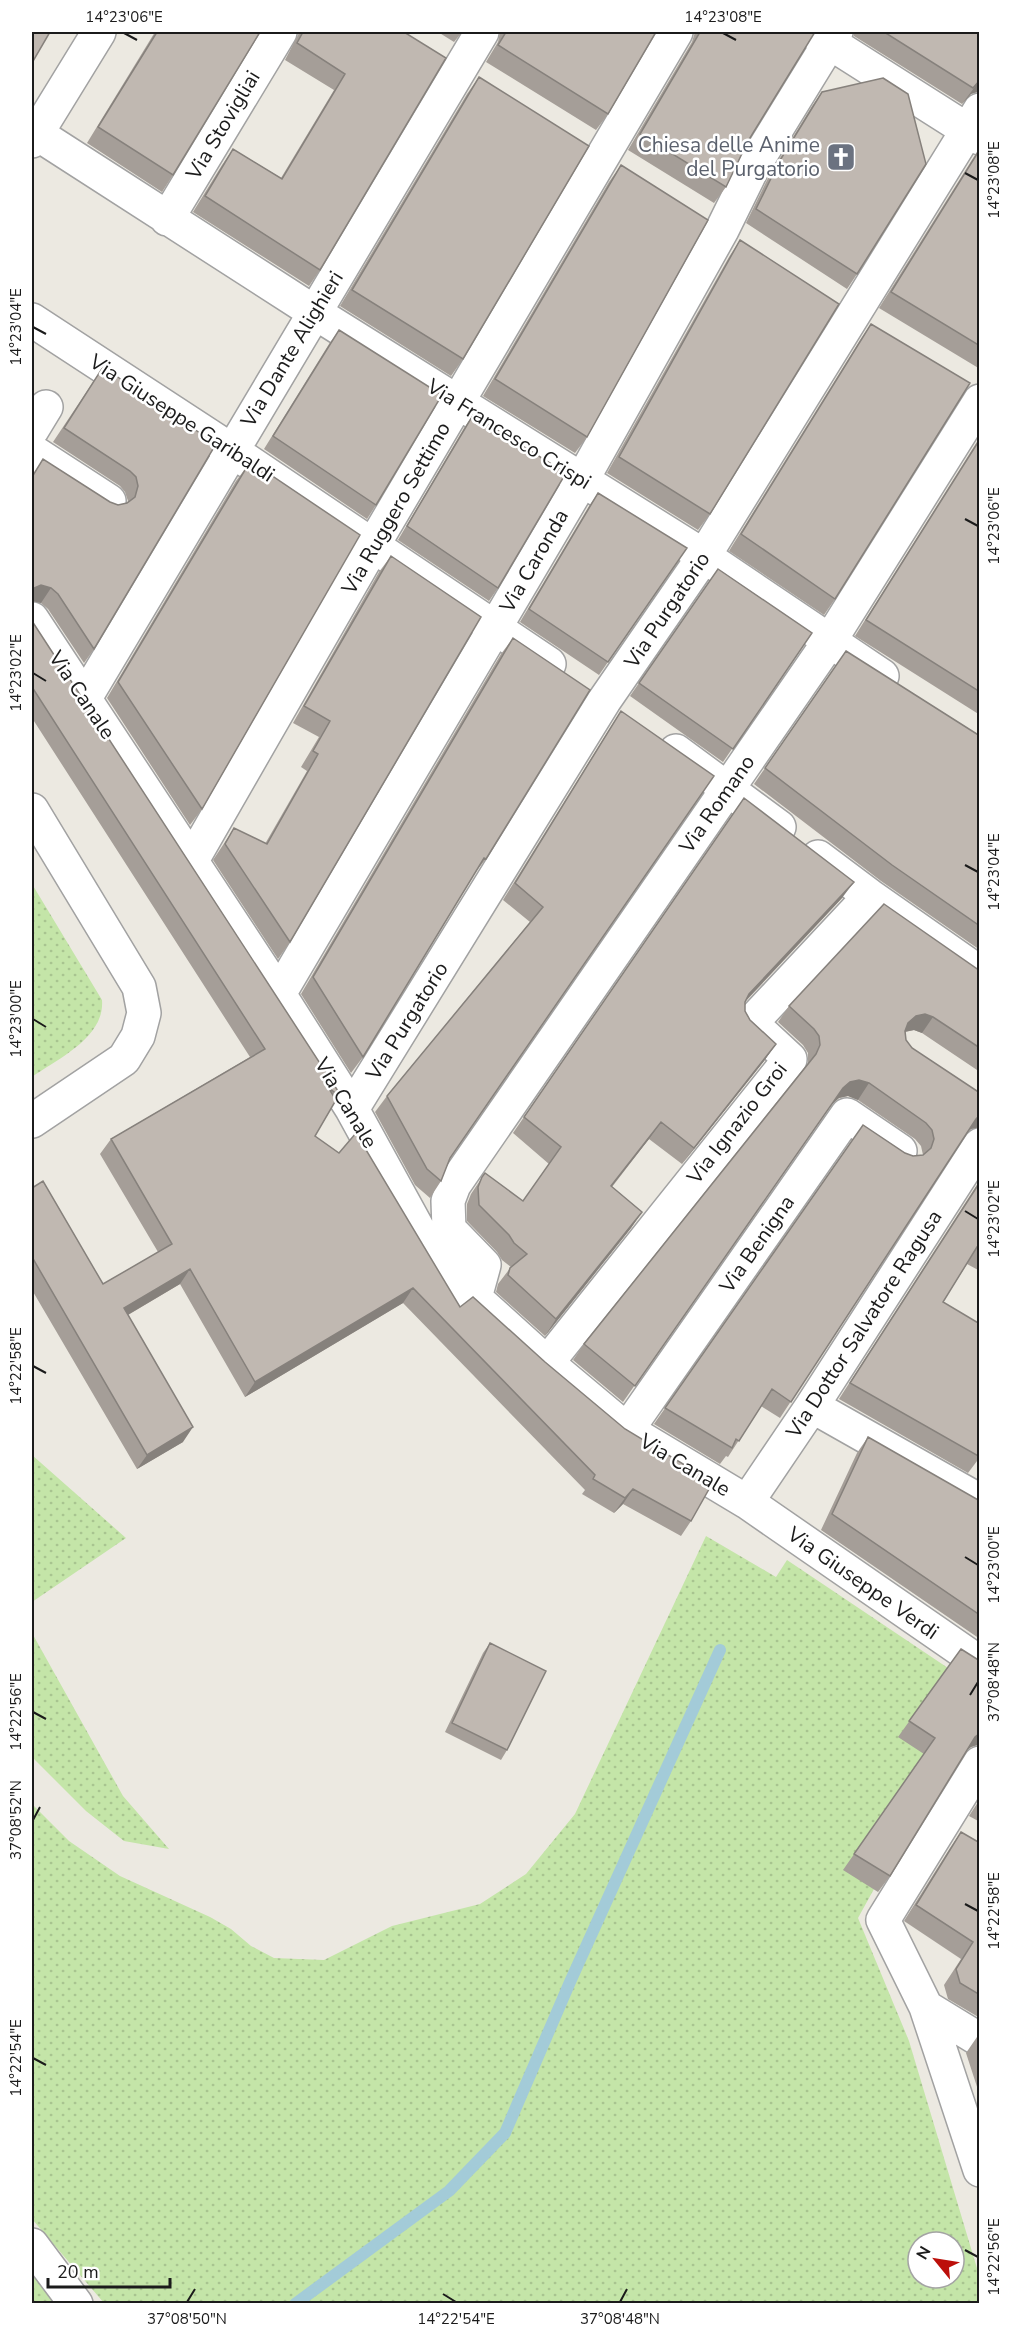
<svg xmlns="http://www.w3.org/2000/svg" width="1011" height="2335" font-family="'Nunito Sans',sans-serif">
<defs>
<pattern id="grass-dots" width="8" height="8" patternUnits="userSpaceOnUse" patternTransform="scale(1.5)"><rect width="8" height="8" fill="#c4e5a8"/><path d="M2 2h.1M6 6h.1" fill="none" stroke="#a8c490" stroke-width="1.8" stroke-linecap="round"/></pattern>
</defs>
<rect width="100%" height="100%" fill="#ece9e1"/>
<!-- grass -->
<path fill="url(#grass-dots)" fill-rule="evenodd" d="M32 884 102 1000C105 1038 57 1059 32 1077Z
M32 1455 126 1538 32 1602Z
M706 1536 776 1577 787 1560 948 1668 924 1754 874 1889 858 1918 909 2041 979 2275V2303H104L32 2219V1804L69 1841 120 1876 210 1917 231 1929 251 1946 274 1958 324 1960 392 1926 480 1904 526 1874 575 1814ZM918 2242H954V2278H918Z
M32 1633 123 1796 169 1849 124 1841 86 1811 32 1757Z
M32 2272 56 2303H32Z"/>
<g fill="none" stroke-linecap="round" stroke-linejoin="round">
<!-- stream -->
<path stroke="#a3cbd8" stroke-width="12" d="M295 2304 449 2191 505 2133 570 1982 720 1650"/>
<!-- street casing -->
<g stroke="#a2a2a2" stroke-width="36">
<path id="street" d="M813 32 980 138
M36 133 314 312 704 556 882 676
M32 141 99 32
M167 219 280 32
M32 320 231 450 549 664
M32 430 46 407
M32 451 109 501
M32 619 279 994 352 1109 431 1253 475 1298 547 1363 627 1430 747 1502 980 1663
M85 698 482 32
M676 751 779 827
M32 810 139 987 144 1013 138 1036 124 1059 32 1121
M818 857 870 896 980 973
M191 862 372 547 676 32
M279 994 582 480 722 230 753 167 836 32
M352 1109 604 701 704 556 980 110
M475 1298 484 1265 449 1229 448 1201 454 1185 829 642 980 401
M547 1363 790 1059 751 1023 870 896
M812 1406 980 1501
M627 1430 847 1115 900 1151
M747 1502 812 1406 980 1145
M980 1763 883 1920 926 2007 980 2170
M926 2007 980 2040
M32 2245 76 2304"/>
</g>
<!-- street -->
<use href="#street" stroke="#fff" stroke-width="33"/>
</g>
<!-- wall -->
<path fill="#a59e98" d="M155 32H260L173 175 162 192 87 143Z
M298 32H404L320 270 309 286 193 212 222 165 233 149 281 178 334 90 285 60 299 33Z
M438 32H462L454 42Z
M500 32H656L608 114 596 130 486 62 498 42Z
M695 32H815L748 141 726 187 714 203 628 150 692 42Z
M853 32H980V91L971 94 962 104 854 36Z
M479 77 463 359 451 376 340 306 467 94Z
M822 92 857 274 847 289 746 223 769 176 812 106Z
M980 147V369L879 308Z
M621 165 587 437 575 453 483 396 609 182Z
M740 240 710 514 698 530 607 473 729 257Z
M871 324 835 599 824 615 729 551 860 340Z
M339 330 376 505 367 519 264 449 329 344Z
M103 367 216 444 94 649 84 663 48 609 41 603 32 601V476L43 459 110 502 118 505 127 503 128 501 125 492 120 486 53 442Z
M473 415 498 588 489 601 398 540 464 428Z
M980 437V715L855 636Z
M248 465 202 809 190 825 107 698 236 481Z
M598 493 608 662 599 675 520 622 589 506Z
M391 556 290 942 278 959 213 860 223 845 234 828 265 844 307 771 301 767 319 737 293 723 379 572Z
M718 569 812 633 723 762 630 696Z
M32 621 340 1094 315 1136 460 1307 691 1521 681 1536 623 1504 614 1513 582 1494 585 1490 403 1303 245 1397 180 1284 128 1315 183 1442 137 1469 32 1290V1188L103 1284 158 1252 100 1154 111 1139 250 1057 32 718Z
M513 638 486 859 473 875 363 1057 351 1073 301 994 501 654Z
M846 651 980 736V950L881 881 754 784Z
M621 711 441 1181 430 1198 415 1185 375 1112 387 1096 530 922 503 900 610 728Z
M744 798 842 898 745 1002V1011L750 1020 776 1044 764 1061 682 1164 649 1139 612 1187 642 1212 631 1228 545 1336 496 1292 498 1284 511 1267 502 1260 497 1252 467 1221V1204L471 1194 485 1173 523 1201 549 1164 513 1133Z
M980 971V1072L922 1033 914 1030 905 1032 906 1040 912 1048 980 1093V1127L971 1129 966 1133 780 1418 761 1406 728 1457 726 1456 720 1464 654 1424 863 1125 905 1153 913 1156 923 1155 921 1146 915 1139 858 1100 848 1096 839 1098 832 1104 623 1402 573 1360 584 1344 807 1066 808 1062V1053L803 1045 778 1022 789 1006Z
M980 1180V1271L967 1264 943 1302 980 1457 968 1473 839 1399Z
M868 1437 980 1501V1639L821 1530 857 1453Z
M490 1643 507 1750 501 1760 445 1732 483 1653Z
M961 1649 980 1661V1744L971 1747 967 1750 890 1876 878 1892 843 1870 924 1754 898 1737Z
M980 1799V1822L969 1816Z
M961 1832 980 1843V2018L948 1999 944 1985 961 1959 904 1921 950 1848Z
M977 2037 980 2038V2096L966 2053Z"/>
<!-- shaded-wall -->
<path fill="#86817c" d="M980 80V91L971 94 962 104Z
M41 585 51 588 41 603 32 601V589Z
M854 882 842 898 737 1010 749 994Z
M925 1014 933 1017 922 1033 914 1030 904 1032 908 1023 916 1016Z
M776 1044 764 1061 682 1164 694 1148Z
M859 1080 869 1083 858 1100 848 1096 839 1098 832 1104 843 1088 850 1082Z
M980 1115V1127L971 1129 964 1135 976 1119Z
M661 1122 649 1139 599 1202 611 1186Z
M642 1212 631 1228 545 1336 556 1319Z
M190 1269 180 1284 114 1323 124 1308Z
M413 1288 403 1303 245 1397 255 1382Z
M193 1427 183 1442 137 1469 147 1455Z
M633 1489 623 1504 614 1513 625 1498Z
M980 1733V1744L971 1747 964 1753 975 1737Z"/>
<!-- building -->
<path fill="#c0b8b1" stroke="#86817c" stroke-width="1.5" d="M32 32H50L32 63Z
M157 32H260L173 175 98 127Z
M303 32H404L446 58 320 270 205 196 233 149 282 179 345 74 297 43Z
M506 32H656L608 114 498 45Z
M700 32H815L748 141 726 187 640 134Z
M884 32H980V80L973 88Z
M479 77 589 146 463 359 352 290Z
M883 78 908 94 926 164 857 274 756 209 779 162 822 92Z
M980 149V346L891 292Z
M621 165 708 220 587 437 495 379Z
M740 240 839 304 710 514 619 457Z
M871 324 970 383 835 599 741 534Z
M339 330 442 395 376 505 273 436Z
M103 367 216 444 94 649 58 594 51 588 41 585 32 589V477L43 459 110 502 118 505 127 503 135 497 138 486 136 477 130 471 64 428Z
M473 415 566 473 498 588 407 526Z
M980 439V692L866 620Z
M253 463 360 535 202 809 118 682 248 465 251 467Z
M598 493 687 548 608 662 529 609Z
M391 556 481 617 290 942 225 844 234 828 267 844 318 754 313 751 330 721 304 706Z
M718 569 812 633 733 749 639 683Z
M32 621 340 1094 339 1096 328 1087 336 1100 315 1136 339 1153 356 1133 460 1307 473 1297 545 1362 625 1429 713 1482 691 1521 633 1489 625 1498 593 1479 595 1475 413 1288 255 1382 190 1269 124 1308 193 1427 147 1455 32 1257V1188L43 1181 103 1284 172 1244 111 1139 265 1049 32 687Z
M513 638 590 690 486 859 484 858 363 1057 313 977Z
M846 651 980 736V926L892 865 765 768Z
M621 711 714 776 450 1158 441 1181 427 1169 387 1096 543 907 515 883Z
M744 798 854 882 749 994 745 1002V1011L750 1020 776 1044 694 1148 661 1122 611 1186 642 1212 556 1319 508 1275 510 1268 527 1254 514 1243 509 1235 479 1205 478 1187 482 1177 485 1173 523 1201 561 1147 524 1117Z
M884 904 980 971V1048L933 1017 925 1014 916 1016 908 1023 905 1031 906 1040 912 1048 980 1093V1115L976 1119 791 1402 772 1389 739 1441 736 1439 732 1448 665 1408 863 1125 905 1153 913 1156 923 1155 931 1148 934 1139 932 1130 926 1123 869 1083 859 1080 850 1082 843 1088 635 1386 584 1344 816 1054 820 1045 819 1036 814 1029 789 1006Z
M980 1182V1248L977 1247 943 1302 980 1324V1457L850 1383Z
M868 1437 980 1501V1615L832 1514Z
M490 1643 546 1671 507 1750 452 1723Z
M961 1649 980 1661V1733L975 1737 890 1876 854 1854 935 1738 909 1721Z
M961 1832 980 1843V1995L960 1983 956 1969 973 1942 916 1905Z"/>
<!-- ticks -->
<path fill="none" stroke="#1b1b1b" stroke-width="2" d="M124 33 137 40M723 33 736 40M965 173 978 180M33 327 46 334M965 519 978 526M33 673 46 681M965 865 978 872M33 1019 46 1027M965 1211 978 1219M33 1366 46 1373M965 1557 978 1565M970 1695 978 1682M33 1712 46 1719M33 1820 40 1807M965 1904 978 1911M33 2058 46 2065M965 2250 978 2257M443 2294 456 2302M187 2302 195 2289M620 2302 627 2289"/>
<!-- icons -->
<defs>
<g id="church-square" transform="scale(1.5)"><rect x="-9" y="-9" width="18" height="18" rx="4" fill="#6b7280" stroke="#fff"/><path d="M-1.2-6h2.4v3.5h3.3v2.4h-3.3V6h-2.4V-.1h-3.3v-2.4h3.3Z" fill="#fff"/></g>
</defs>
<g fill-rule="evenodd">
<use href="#church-square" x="841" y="157"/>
</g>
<g text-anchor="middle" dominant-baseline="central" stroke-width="5" stroke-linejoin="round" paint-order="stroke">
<!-- street labels -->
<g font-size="21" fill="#1b1b1b" stroke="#fff">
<text transform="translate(223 125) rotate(-59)">Via Stovigliai</text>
<text transform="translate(292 349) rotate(-59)">Via Dante Alighieri</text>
<text transform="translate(182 418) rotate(33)">Via Giuseppe Garibaldi</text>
<text transform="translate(509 434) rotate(32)">Via Francesco Crispi</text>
<text transform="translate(396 508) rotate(-60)">Via Ruggero Settimo</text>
<text transform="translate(534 561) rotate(-60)">Via Caronda</text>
<text transform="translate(667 610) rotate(-56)">Via Purgatorio</text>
<text transform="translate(82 695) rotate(56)">Via Canale</text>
<text transform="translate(717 804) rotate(-55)">Via Romano</text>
<text transform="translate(407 1021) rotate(-58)">Via Purgatorio</text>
<text transform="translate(346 1103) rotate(59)">Via Canale</text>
<text transform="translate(737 1123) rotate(-52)">Via Ignazio Groi</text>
<text transform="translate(757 1244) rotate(-55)">Via Benigna</text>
<text transform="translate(864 1324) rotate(-57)">Via Dottor Salvatore Ragusa</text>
<text transform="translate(685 1465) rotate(31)">Via Canale</text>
<text transform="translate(863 1583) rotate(35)">Via Giuseppe Verdi</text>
</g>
<!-- worship labels -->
<g font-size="21" fill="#5b616d" stroke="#fff" text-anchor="end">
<text x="820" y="145">Chiesa delle Anime<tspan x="820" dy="24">del Purgatorio</tspan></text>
</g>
</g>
<!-- border -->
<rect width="1011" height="2335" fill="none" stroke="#ffffff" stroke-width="66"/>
<!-- north arrow -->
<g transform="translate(936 2260) rotate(300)"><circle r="28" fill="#ffffff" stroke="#a4a4a4" stroke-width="1.5"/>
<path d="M0-4.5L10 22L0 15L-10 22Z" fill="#bc0f0a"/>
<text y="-9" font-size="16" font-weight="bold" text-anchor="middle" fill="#1b1b1b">N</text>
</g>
<!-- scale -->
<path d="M48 2278v9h122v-9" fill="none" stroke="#1b1b1b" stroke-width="3"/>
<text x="57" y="2278" font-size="18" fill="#1b1b1b" stroke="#ffffff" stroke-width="4.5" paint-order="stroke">20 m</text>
<rect x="33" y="33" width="945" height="2269" fill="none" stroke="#1b1b1b" stroke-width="2"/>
<g font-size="15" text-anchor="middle" fill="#1b1b1b">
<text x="124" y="22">14°23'06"E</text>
<text x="723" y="22">14°23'08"E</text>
<text transform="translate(994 180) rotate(-90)" y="5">14°23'08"E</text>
<text transform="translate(16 327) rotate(-90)" y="5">14°23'04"E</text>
<text transform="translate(994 526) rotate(-90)" y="5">14°23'06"E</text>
<text transform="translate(16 673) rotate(-90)" y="5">14°23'02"E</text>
<text transform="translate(994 872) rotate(-90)" y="5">14°23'04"E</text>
<text transform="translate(16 1019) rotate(-90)" y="5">14°23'00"E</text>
<text transform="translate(994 1219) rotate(-90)" y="5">14°23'02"E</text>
<text transform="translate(16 1366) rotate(-90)" y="5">14°22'58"E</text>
<text transform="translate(994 1565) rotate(-90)" y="5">14°23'00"E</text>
<text transform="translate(994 1682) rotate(-90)" y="5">37°08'48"N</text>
<text transform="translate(16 1712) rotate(-90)" y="5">14°22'56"E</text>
<text transform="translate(16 1820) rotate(-90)" y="5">37°08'52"N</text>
<text transform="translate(994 1911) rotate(-90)" y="5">14°22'58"E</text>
<text transform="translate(16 2058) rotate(-90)" y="5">14°22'54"E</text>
<text transform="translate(994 2257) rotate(-90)" y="5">14°22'56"E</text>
<text x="187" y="2324">37°08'50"N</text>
<text x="456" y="2324">14°22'54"E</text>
<text x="620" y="2324">37°08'48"N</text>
</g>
</svg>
